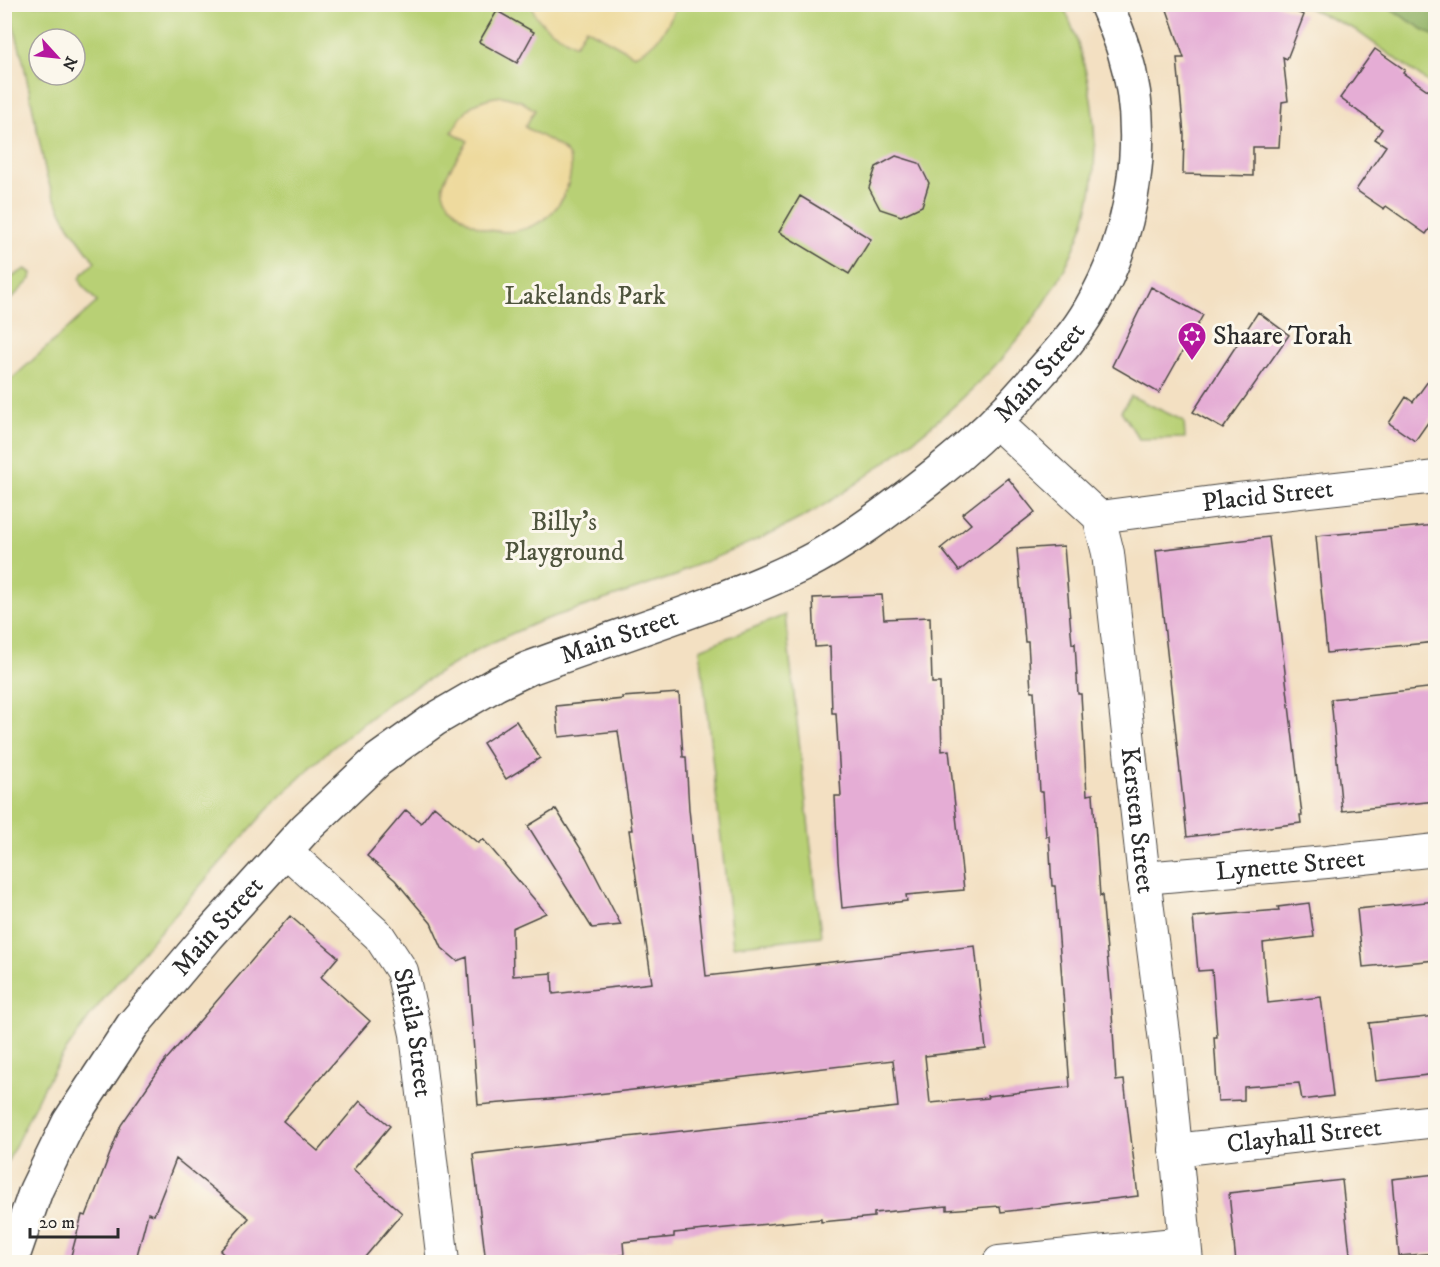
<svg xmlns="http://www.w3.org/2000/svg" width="1440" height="1267" font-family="'IM FELL DW Pica',serif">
<rect width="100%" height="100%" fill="#fbf7ec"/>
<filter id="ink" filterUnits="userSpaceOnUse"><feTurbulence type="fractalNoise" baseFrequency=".0167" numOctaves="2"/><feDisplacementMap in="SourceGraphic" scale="12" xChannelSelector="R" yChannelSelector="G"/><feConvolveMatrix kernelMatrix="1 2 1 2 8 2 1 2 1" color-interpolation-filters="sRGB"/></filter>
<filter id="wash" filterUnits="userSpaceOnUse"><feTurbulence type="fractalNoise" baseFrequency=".008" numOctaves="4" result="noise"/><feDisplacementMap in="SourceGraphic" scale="24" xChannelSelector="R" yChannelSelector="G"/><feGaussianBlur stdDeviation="1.35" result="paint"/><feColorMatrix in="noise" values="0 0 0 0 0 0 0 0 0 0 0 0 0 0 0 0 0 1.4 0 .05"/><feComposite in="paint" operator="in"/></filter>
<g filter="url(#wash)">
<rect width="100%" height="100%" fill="#f3e0c2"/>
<!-- green -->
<path fill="#b8d074" stroke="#727e50" stroke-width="1.5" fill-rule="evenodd" d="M8 5H1063C1092 69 1106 153 1084 222 1051 324 964 404 880 466 856 484 831 502 805 516 766 537 725 554 684 570L678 575 538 622 482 647 390 702 327 752 274 802 140 954 93 1012 61 1058 41 1092 5 1167V385L97 302 83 286 80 279 82 274 95 262 69 226 53 195 46 174 23 60ZM39 39H75V75H39Z
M1302 5H1435V87L1354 29Z
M25 269 32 273 31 279 5 305V273L9 279Z
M1131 396 1184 421 1185 438 1139 439 1121 411Z
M785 615 821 936 733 946 700 649Z"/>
<!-- forest -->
<path fill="#92b266" stroke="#5e6e48" stroke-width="1.5" d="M1384 5H1435V37Z"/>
<!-- sand -->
<path fill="#eeda9e" stroke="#8c8264" stroke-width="1.5" d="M532 5V4L676 5C670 25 655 48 634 55L586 28 575 45C561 36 534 24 532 5Z
M502 96 521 101 535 110 525 127C536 134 560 144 567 154 573 161 571 172 569 181 557 234 490 249 454 209 448 203 441 194 443 185 447 170 460 155 468 141L452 132C465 108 474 99 502 96Z"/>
<g id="blocks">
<!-- building -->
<path fill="#e5add5" d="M1165 4H1275L1304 15 1287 59 1283 57 1288 101 1282 102 1279 147H1253V176L1183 174 1184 135 1177 58H1184Z
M497 11 534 32 517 63 479 42Z
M1375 49 1405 70 1403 73 1436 96V220L1426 234 1386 206 1384 209 1356 190 1386 146 1375 139 1382 129 1340 98Z
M896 156 919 163 929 183 922 206 901 216 880 209 869 188 876 167Z
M800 196 871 239 849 274 779 232Z
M1151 287 1203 315 1159 393 1112 366Z
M1258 312 1289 335 1223 429 1193 412Z
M1436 370V411L1415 441 1389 423 1406 397 1413 402Z
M1008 478 1035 512 959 571 941 548 971 524 962 514Z
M1436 525V642L1327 653 1316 536Z
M1269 537 1302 815H1300L1301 823 1187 837 1156 550Z
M1064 546 1072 644 1075 643 1078 694H1081L1087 795 1093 794 1100 896 1102 895 1111 997 1116 1081 1124 1080 1138 1196 1001 1212 1000 1206 947 1210V1206L874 1213V1217L821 1222V1219L674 1233V1237L623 1242 624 1255 556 1263H486L473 1154 898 1107 893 1060 563 1098 478 1105 467 957 457 961 442 948 431 923 395 880 367 856 406 810 421 823 434 806 478 843 483 839 546 913 512 928 513 976 552 973 553 994 652 983 629 830H632L618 731 559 737 556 706 623 699 622 697 679 693 683 757H686L689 809 706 976 975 946 986 1049 925 1056 930 1103 988 1098 987 1096 1070 1087 1055 886H1052L1049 836H1046L1043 792H1040L1034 691H1031L1028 642H1025L1017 549Z
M882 595 884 619 930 617 932 683H940L942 751 949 750 964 890 906 895 907 901 842 908 838 861 835 796H841L836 713H832L830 646 815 647 813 598Z
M1436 687V801L1342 811 1331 699Z
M516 721 540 758 506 779 483 743Z
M556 809 586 857 621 925 592 928 528 826Z
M1436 901V960L1363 967 1357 909Z
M1309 903 1314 937 1263 943 1268 1003 1321 997 1333 1096 1302 1100 1299 1083 1244 1087V1100L1218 1101 1214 1037H1217L1212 970 1198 971 1193 917 1279 910 1278 907Z
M290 916 338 957 321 977 370 1021 283 1121 318 1151 360 1101 390 1126 353 1170 402 1213 360 1263H234L220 1251 249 1218 176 1159 154 1215 148 1213 135 1263H69L82 1215 86 1216 121 1125 165 1061Z
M1436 1016V1074L1376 1081 1369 1023Z
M1436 1174V1253L1399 1256 1392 1179Z
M1342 1180 1351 1263H1236L1229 1193Z"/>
</g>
</g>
<g filter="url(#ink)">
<use href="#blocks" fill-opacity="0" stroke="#494642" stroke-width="1.5"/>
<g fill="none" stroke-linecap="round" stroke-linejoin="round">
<!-- minor casing -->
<g stroke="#494642" stroke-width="34">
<g id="minor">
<path id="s1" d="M996 422 1099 517 1108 553 1144 878 1167 1057 1187 1262"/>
<path id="s2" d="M1099 517 1228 500 1436 477"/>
<path id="s3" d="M285 850 379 936 402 971 416 1034 443 1262"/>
<path id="s4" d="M1144 878 1327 862 1436 850"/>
<path id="s5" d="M1175 1150 1436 1121"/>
<path d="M999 1262 1184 1243"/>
</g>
</g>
<!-- tertiary casing -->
<g stroke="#494642" stroke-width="36">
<g id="tertiary">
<path id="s6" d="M11 1262 36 1190 69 1122 132 1026 208 936 305 829 378 760 434 720 496 684 527 669C618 635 712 608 800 566 847 543 895 506 937 473 976 442 1009 410 1041 372 1059 352 1077 332 1090 309 1134 235 1150 134 1124 51 1119 35 1113 20 1106 4"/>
</g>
</g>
<!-- minor -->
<use href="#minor" stroke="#fff" stroke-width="32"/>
<!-- tertiary -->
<use href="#tertiary" stroke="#fff" stroke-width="33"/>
</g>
</g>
<!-- icons -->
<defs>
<g id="synagogue-pin" transform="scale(1.5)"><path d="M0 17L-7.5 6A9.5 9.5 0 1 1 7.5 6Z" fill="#b5179e" stroke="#fbf7ec"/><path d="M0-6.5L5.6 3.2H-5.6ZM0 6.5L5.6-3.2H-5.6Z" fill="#fff"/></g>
</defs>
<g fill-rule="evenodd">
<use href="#synagogue-pin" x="1192" y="336"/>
</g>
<g text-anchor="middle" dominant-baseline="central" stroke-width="6" stroke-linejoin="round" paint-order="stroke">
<!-- park labels -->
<g font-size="26" fill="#4e543d" stroke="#fbf7ec">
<text x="585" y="296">Lakelands Park</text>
<text x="564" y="522">Billy's<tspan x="564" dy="30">Playground</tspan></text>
</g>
<!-- poi labels -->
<g font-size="26" fill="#2b2b2b" stroke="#fbf7ec" text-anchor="start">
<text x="1213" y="336">Shaare Torah</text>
</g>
<!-- street labels -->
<g font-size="26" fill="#2b2b2b" stroke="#fbf7ec">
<text stroke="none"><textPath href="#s6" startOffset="1406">Main Street</textPath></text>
<text stroke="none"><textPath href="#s2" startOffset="170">Placid Street</textPath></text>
<text stroke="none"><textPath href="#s6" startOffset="902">Main Street</textPath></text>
<text stroke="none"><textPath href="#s1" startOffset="446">Kersten Street</textPath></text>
<text stroke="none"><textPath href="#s4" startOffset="147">Lynette Street</textPath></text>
<text stroke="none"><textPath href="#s6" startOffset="398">Main Street</textPath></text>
<text stroke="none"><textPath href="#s3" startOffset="232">Sheila Street</textPath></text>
<text stroke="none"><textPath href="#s5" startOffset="130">Clayhall Street</textPath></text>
</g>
</g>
<!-- margin -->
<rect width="1440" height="1267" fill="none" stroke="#fbf7ec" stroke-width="24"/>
<!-- north arrow -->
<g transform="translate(57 57) rotate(117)"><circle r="28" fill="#fbf7ec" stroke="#a8a59f" stroke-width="1.5"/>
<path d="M0-4.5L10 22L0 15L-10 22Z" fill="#b5179e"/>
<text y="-9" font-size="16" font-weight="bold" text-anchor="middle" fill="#2b2b2b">N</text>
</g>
<!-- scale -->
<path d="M30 1228v9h88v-9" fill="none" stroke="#2b2b2b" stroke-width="3"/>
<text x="39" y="1228" font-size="18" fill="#2b2b2b" stroke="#fbf7ec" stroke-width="4.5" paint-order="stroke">20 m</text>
</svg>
